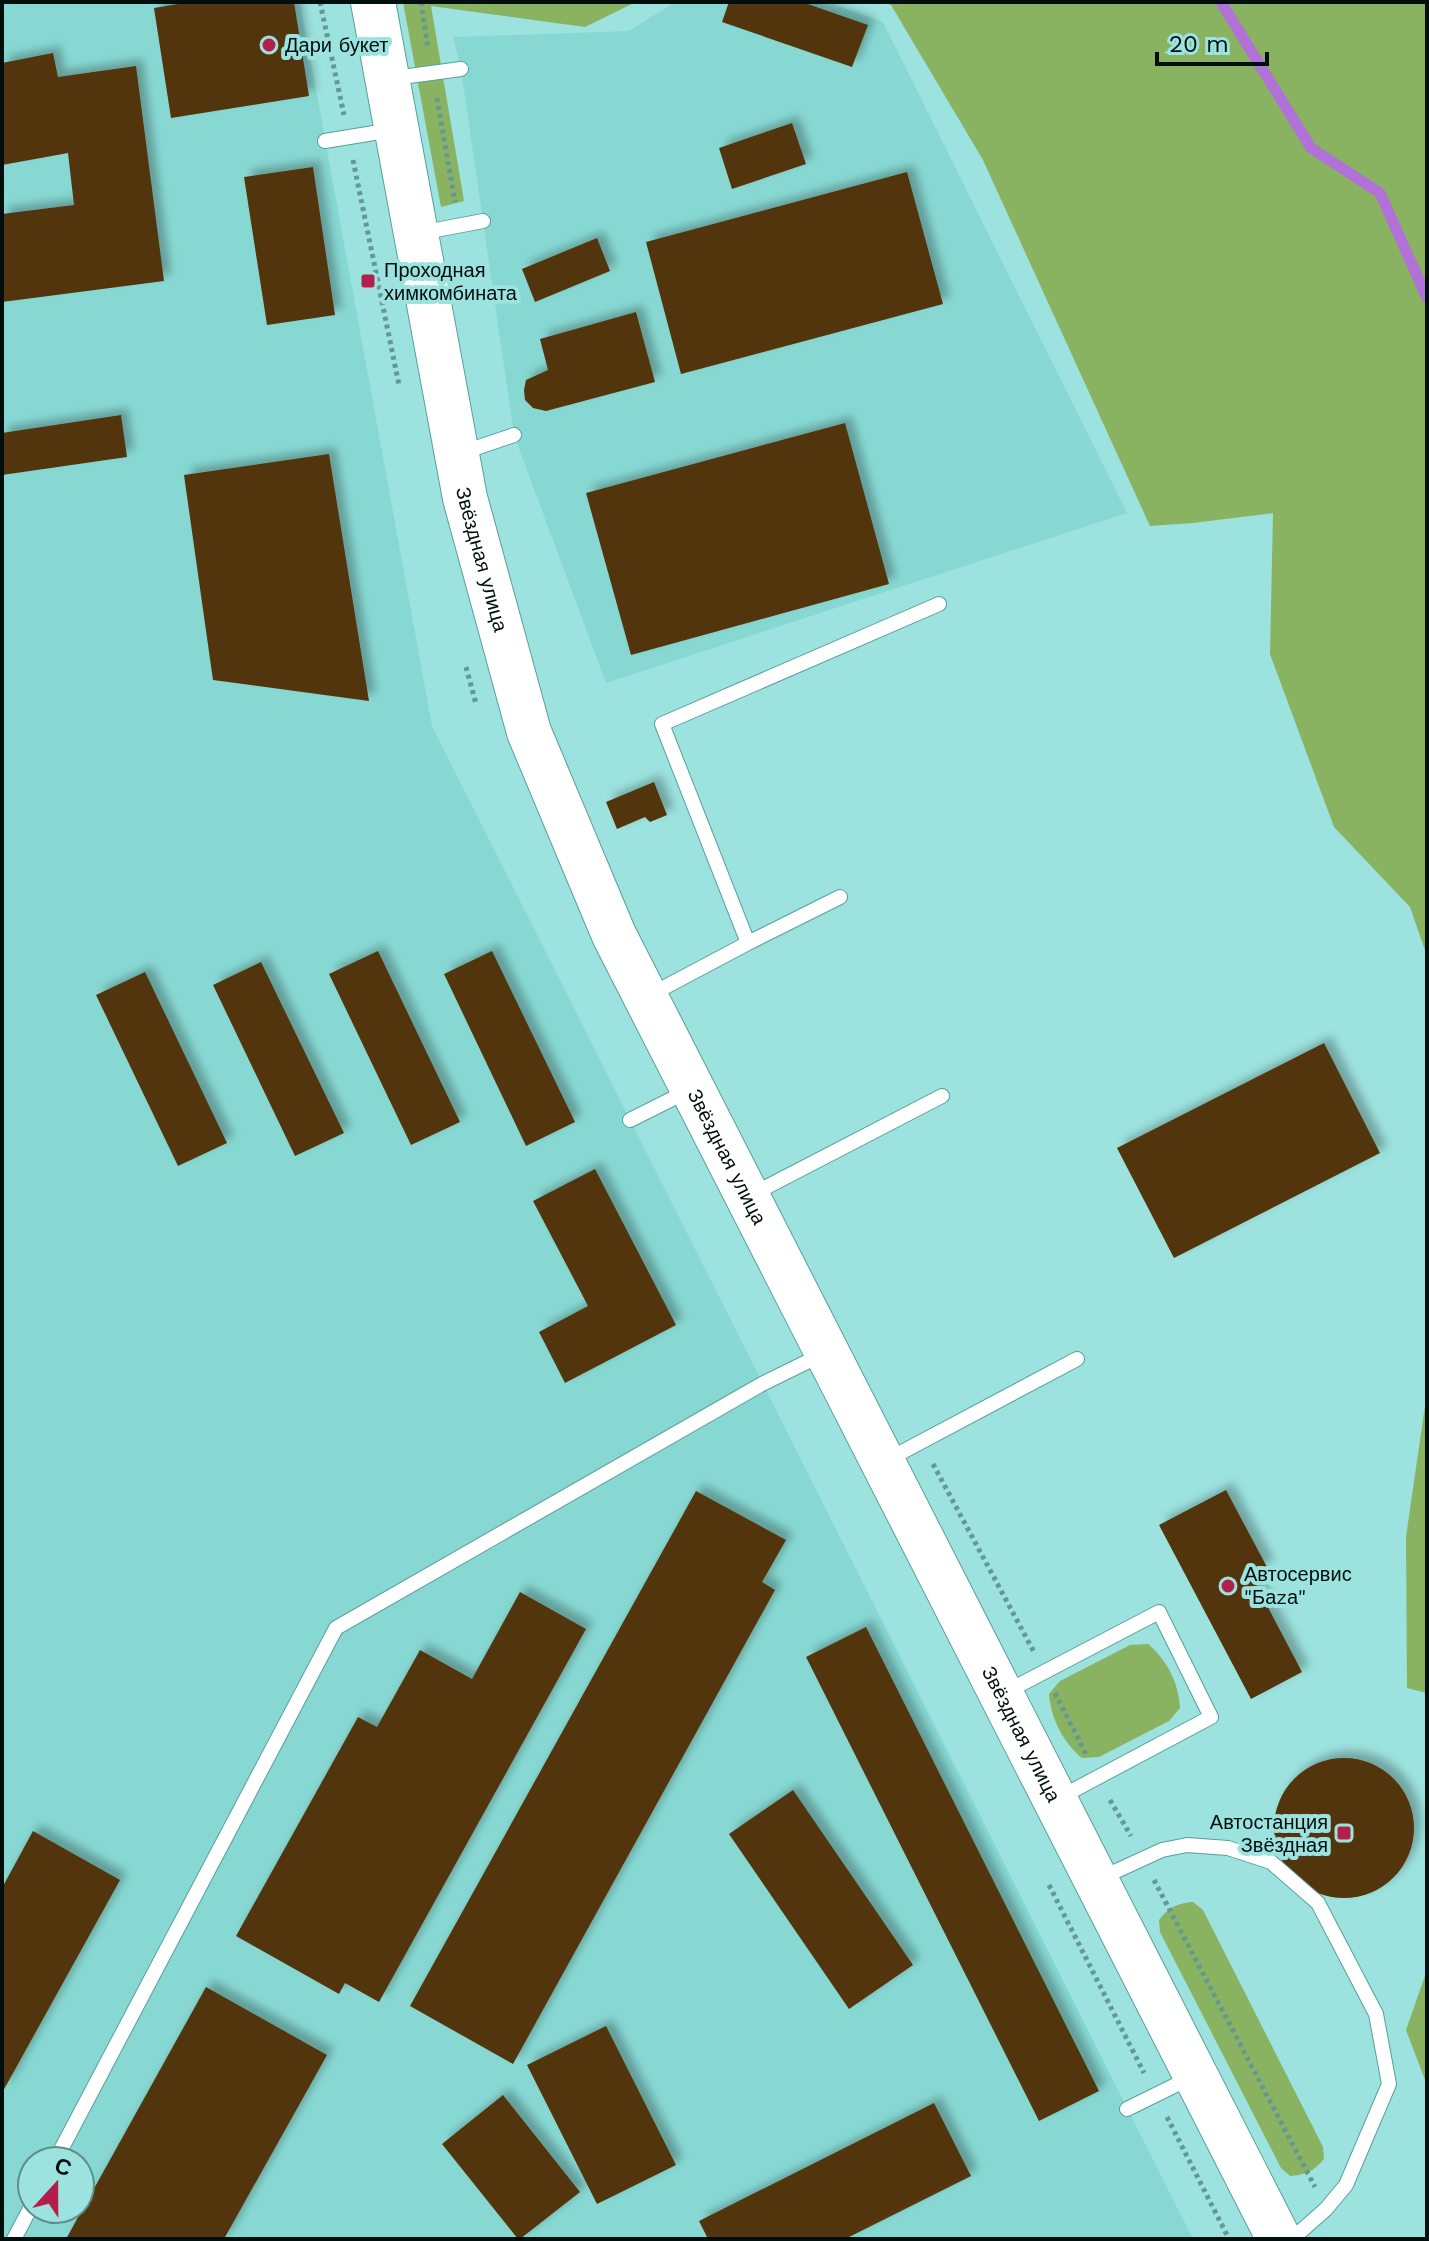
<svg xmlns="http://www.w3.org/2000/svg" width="1429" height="2241" font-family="'Work Sans',sans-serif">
<defs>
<filter id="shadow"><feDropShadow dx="7" dy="-7" stdDeviation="4" flood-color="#0004"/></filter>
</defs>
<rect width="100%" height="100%" fill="#9ce2de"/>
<!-- built -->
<path fill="#87d8d3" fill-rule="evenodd" d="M2 2H300L432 726 1193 2239H2ZM32 2161H80V2209H32Z
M675 2H828L883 22 1127 513 606 683 514 435 461 69 453 37 629 31Z"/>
<!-- green -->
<path fill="#89b261" d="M403 2H636L585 27 431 6 464 201 441 207Z
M882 2H1427V956L1410 907 1334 827 1270 654 1273 513 1193 523 1150 526 983 160 891 5Z
M1427 1392V1693L1407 1688 1406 1537Z
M1148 1644C1167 1660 1179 1683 1180 1708L1169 1721 1099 1757 1082 1758C1063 1742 1051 1719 1049 1694L1060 1681 1130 1645Z
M1193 1902 1203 1910 1323 2147 1324 2159C1314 2171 1305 2175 1290 2176L1281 2168 1160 1932 1159 1920C1169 1907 1178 1903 1193 1902Z
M1427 1970V2085L1406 2030Z"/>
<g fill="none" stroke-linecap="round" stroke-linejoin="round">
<!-- stream -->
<path stroke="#b171d9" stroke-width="11" d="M1221 2 1311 148 1380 193 1427 298"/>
</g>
<!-- building -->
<path fill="#533508" filter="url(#shadow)" d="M190 2H294L309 96 171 118 154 8Z
M729 2H802L868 25 852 67 722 22Z
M53 53 58 77 136 66 164 281 2 302V214L74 205 68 153 2 165V63Z
M792 123 806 164 732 189 719 148Z
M313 167 335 315 267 325 244 177Z
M907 172 943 304 681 374 646 242Z
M597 238 610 271 535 302 522 269Z
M636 312 655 382 546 411 533 408 525 400 524 390 526 380 548 370 540 339Z
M121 415 127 457 2 475V433Z
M845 423 889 584 631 655 586 493Z
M329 454 369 701 213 680 184 475Z
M654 782 667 815 650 822 645 817 617 829 606 802Z
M378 951 460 1122 411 1145 329 974Z
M492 951 575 1122 526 1146 444 974Z
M261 962 344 1133 295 1156 213 985Z
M145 972 227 1143 178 1166 96 995Z
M1324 1043 1380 1153 1174 1258 1117 1148Z
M595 1169 676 1325 565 1383 539 1332 588 1306 533 1201Z
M1226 1490 1267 1567 1251 1575 1302 1672 1251 1699 1159 1525Z
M696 1491 786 1540 762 1582 775 1590 513 2064 410 2006Z
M520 1592 586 1629 379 2002 345 1983 339 1994 236 1936 358 1717 377 1727 420 1650 472 1679Z
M866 1627 1099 2091 1039 2121 806 1657Z
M1274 1828a70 70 0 1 1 140 0a70 70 0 1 1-140 0Z
M793 1790 913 1965 849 2009 729 1834Z
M33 1831 120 1880 2 2093V1888Z
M206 1987 327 2055 224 2239H66Z
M606 2026 676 2165 597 2204 527 2065Z
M503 2095 580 2192 520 2239H518L442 2144Z
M934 2103 971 2176 845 2239H708L699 2221Z"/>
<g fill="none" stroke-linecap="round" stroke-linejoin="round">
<!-- service casing -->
<g stroke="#5a9f9b" stroke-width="16">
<path id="service" d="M394 78 461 69
M325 141 392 130
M420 233 483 221
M461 453 514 435
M748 943 840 897
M650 995 748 943 662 724 939 604
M630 1120 690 1090
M751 1195 942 1096
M887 1460 1077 1359
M1006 1692 1159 1612 1211 1717 1057 1799
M1101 1878 1162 1850 1187 1845 1228 1848 1271 1862 1318 1903 1376 2014 1389 2084 1346 2185 1326 2209 1292 2239
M1127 2109 1192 2077
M55 2161 336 1628 762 1384 823 1354
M14 2239 32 2205"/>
</g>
<!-- primary casing -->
<g stroke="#5a9f9b" stroke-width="46">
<g id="primary">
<path id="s1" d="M373 2 465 498 529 732 614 935 1279 2239"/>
</g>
</g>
<!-- path -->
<path stroke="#659794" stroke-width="5" stroke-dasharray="4 4" stroke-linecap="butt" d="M320 2 344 115
M421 2 428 48
M437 98 455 202
M353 160 399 385
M466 667 476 704
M933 1464 1034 1652
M1055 1693 1087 1756
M1110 1800 1131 1836
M1154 1880 1315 2187
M1049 1885 1144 2073
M1167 2117 1229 2239"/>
<!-- service -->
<use href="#service" stroke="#fff" stroke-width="14"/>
<!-- primary -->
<use href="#primary" stroke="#fff" stroke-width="44"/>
</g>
<!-- markers -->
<g fill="#b2204a" stroke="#9ce2de" stroke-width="3">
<circle cx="269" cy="45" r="8"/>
<rect x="360" y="273" width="16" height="16" rx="4"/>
<circle cx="1228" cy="1586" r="8"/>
<rect x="1336" y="1825" width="16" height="16" rx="4"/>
</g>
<g text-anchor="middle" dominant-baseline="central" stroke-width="8" stroke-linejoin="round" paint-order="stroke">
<!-- poi labels -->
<g font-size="20" fill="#000f0e" stroke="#9ce2de" text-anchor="start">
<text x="285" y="45">Дари букет</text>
<text x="384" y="270">Проходная<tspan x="384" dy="23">химкомбината</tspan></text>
<text x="1244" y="1574">Автосервис<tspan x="1244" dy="23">"Баzа"</tspan></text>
<text x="1328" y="1822" text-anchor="end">Автостанция<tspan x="1328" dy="23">Звёздная</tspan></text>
</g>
<!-- street labels -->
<g font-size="20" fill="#000f0e" stroke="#9ce2de">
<text stroke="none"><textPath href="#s1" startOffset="568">Звёздная улица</textPath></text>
<text stroke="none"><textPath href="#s1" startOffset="1216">Звёздная улица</textPath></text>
<text stroke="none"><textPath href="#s1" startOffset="1864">Звёздная улица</textPath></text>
</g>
</g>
<!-- border -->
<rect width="1429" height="2241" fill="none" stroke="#000f0e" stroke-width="8"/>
<!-- north arrow -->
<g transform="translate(56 2185) rotate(21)"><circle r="38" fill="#9ce2de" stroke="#5e8e8b" stroke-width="2"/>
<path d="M0-6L14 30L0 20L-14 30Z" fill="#b2204a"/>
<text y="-12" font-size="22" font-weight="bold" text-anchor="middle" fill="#000f0e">С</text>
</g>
<!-- scale -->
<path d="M1157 52v12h110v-12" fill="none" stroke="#000f0e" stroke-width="4"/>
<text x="1169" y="52" font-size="24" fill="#000f0e" stroke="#9ce2de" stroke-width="6" paint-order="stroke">20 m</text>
</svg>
